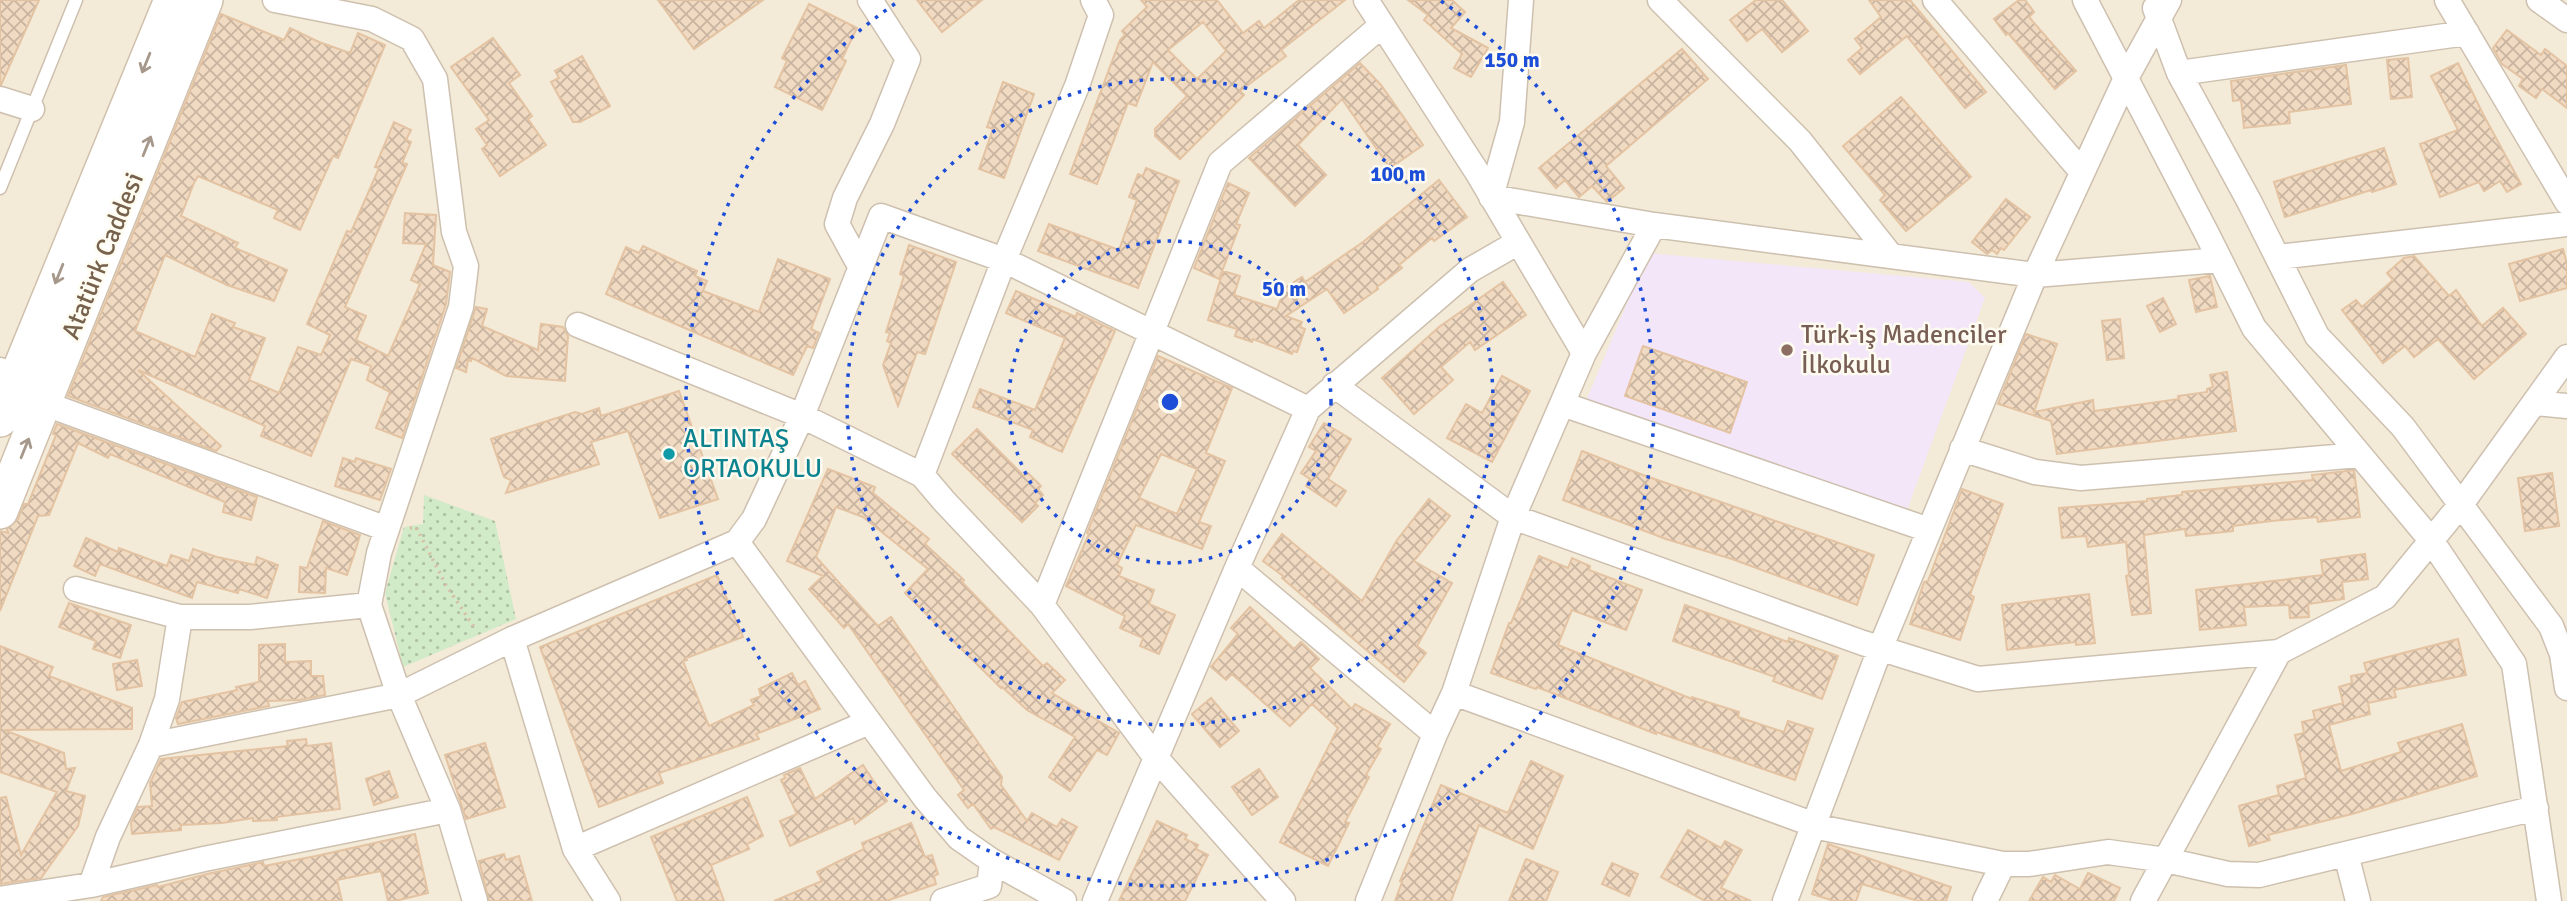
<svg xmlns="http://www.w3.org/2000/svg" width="2567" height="901" font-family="Signika,sans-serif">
<defs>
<pattern id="grass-dots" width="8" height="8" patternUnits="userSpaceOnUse" patternTransform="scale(1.75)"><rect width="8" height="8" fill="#d1eac7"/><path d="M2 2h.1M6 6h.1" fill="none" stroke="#aec1a4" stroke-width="1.8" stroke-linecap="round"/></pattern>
<pattern id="building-cross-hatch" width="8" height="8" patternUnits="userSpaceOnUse" patternTransform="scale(1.75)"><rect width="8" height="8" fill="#f1dac2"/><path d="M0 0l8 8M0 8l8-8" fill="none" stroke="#c8b4a0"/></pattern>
</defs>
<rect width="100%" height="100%" fill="#fcf7e9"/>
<!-- residential -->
<path fill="#f4ead8" d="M0 0H2567V901H0Z"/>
<!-- education -->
<path fill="#f4e6f9" d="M1648 253 1969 282 1985 298 1907 510 1586 401Z"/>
<!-- grass -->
<path fill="url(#grass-dots)" d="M424 495 495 521 516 619 403 667 385 593 404 527 423 524Z"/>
<!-- building -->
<path fill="url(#building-cross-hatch)" stroke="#e3c3a2" stroke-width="2" fill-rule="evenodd" d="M0 0H39L1 85H0Z
M658 0H763L694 49Z
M917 0H982L942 32Z
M1141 0H1217L1243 33 1259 21 1264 28 1299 0H1345L1281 50 1286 56 1240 91 1244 95 1180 159 1155 136V129L1187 96 1153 62 1136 106 1128 103 1097 184 1070 174 1120 40 1125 35 1122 31 1147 7ZM1203 22 1226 51 1197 79 1168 50Z
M1408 0H1452L1465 12 1451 28 1488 48 1471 77 1454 68 1462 54 1424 20 1428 15Z
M1756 0H1782L1808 31 1782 52 1762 29 1747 41 1730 20Z
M1869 0H1910L1986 92 1965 108 1907 36 1860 74 1848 60 1862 48 1855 39 1881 17Z
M2019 0H2025L2034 12 2029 17 2076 71 2055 89 2008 33 2006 35 1994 19Z
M809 4 857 28 842 59 846 61 822 110 775 87 787 61 782 58Z
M221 14 284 40 290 28 319 42 350 53 358 33 385 45 338 158 333 156 300 230 274 218 278 210 198 176 194 183 181 216 238 243 235 248 287 270 274 301 227 285 165 255 135 331 195 357 212 314 235 323 233 327 265 338 249 380 279 393 298 347 321 355 330 335 307 324 347 231 351 232 379 168 375 167 394 122 411 130 406 140 411 142 402 163 407 164 345 307 366 316 356 340 388 356 420 284 411 280 426 244 403 243 405 213 436 215 433 265 450 272 446 304 402 438 376 428 390 392 367 380 371 366 351 359 311 456 261 436 265 426 138 370 221 446 216 451 68 396Z
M2507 30 2541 55 2545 49 2567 66V108L2542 89 2536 98 2519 86 2523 79 2502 64 2493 48Z
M493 38 520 75 509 83 532 116 528 119 546 145 500 176 482 149 487 145 476 129 489 120 451 67Z
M1682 49 1708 79 1606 166 1624 188 1607 202 1592 186 1579 197 1565 180 1556 188 1539 168Z
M582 56 610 106 580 122H573L551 82 559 78 555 71Z
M2408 58 2412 97 2391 99 2387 60Z
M1360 63 1381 85 1423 145 1390 168 1342 99 1298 145 1326 175 1295 206 1249 158Z
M2458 63 2483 114 2521 184 2507 192 2500 181 2484 191 2479 182 2440 197 2420 144 2458 130 2431 76Z
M2346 65 2351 104 2289 112 2290 123 2244 128 2241 100 2233 101 2231 81Z
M1003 82 1034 94 1004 178 979 169 993 129 987 127Z
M1901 97 1971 177 1906 231 1880 200 1885 195 1843 146Z
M2384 148 2396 184 2372 192 2371 190 2285 217 2274 182Z
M1146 168 1179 181 1138 288 1038 251 1049 224 1119 250 1137 200 1129 197 1138 174 1143 176Z
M1439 180 1467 217 1434 241 1432 238 1399 265 1402 268 1377 287 1378 289 1344 313 1327 289 1286 316 1302 322 1300 327 1305 329 1297 352 1293 351 1292 354 1253 339 1252 342 1235 336 1237 329 1208 320 1223 271 1240 276 1234 295 1277 309 1285 288 1302 277 1305 282 1363 242Z
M1228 183 1249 193 1236 224 1240 225 1219 279 1194 268Z
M2006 199 2030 217 2004 250 2001 248 1997 254 1992 250 1987 254 1972 242Z
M909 245 956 262 925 354 917 352 898 406 883 365 891 343 887 341 890 333 886 332 904 276 900 274Z
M643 246 697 271 695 276 707 281 703 291 759 312 778 259 830 279 811 329 819 333 813 348 807 346 793 375 606 294 626 247 639 253Z
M2563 249 2567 264V288L2520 301 2509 264Z
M2414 256 2449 296 2456 290 2482 326 2503 308 2526 334 2474 379 2438 339 2414 357 2405 346 2383 363 2342 310 2356 300 2362 307 2393 280 2387 273 2404 258Z
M2210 276 2217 307 2196 312 2189 280Z
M1503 282 1526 315 1475 350 1470 342 1441 367 1453 380 1414 414 1382 378 1439 327Z
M1016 291 1076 317 1077 313 1115 331 1062 452 1030 437 1033 430 973 407 980 389 1035 410 1065 338 1006 313Z
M2163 298 2176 324 2160 332 2147 306Z
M476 307 487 309 482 326 538 350 541 324 563 327 568 336 565 381 506 376 472 358 471 361 468 360 466 372 456 368Z
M2120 319 2124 358 2107 360 2102 321Z
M2026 334 2057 344 2034 412 2093 400 2094 411 2179 399 2178 396 2207 392V389L2213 387 2210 375 2227 372 2236 431 2057 454 2051 421 1998 404Z
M1643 346 1747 382 1730 433 1625 396Z
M1158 356 1232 388 1206 453 1225 461 1199 522 1211 526 1202 549 1136 525 1117 565 1122 568 1119 576 1154 590 1149 604 1175 615 1159 654 1140 646 1143 638 1120 628 1125 616 1066 586 1089 534 1087 533ZM1161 454 1197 469 1177 514 1139 498Z
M1502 376 1530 391 1492 462 1447 438 1466 404 1482 413Z
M679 391 718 499 660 518 628 431 591 442 599 464 506 493 511 480 504 477 491 439 575 412 582 414 599 408 601 416Z
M1324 423 1351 439 1328 479 1346 491 1336 506 1306 486 1310 479 1301 473 1316 451 1309 447Z
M57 424 257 497 251 520 223 512 225 502 110 454 108 458 78 443 49 515 38 516 0 611V531L8 533 7 529 18 519 24 504H28L56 435 53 434Z
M977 429 1024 476 1028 473 1041 486 1038 489 1043 495 1035 503 1038 506 1022 522 952 454Z
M1582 451 1643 475 1874 555 1857 605 1732 559 1666 539 1563 500Z
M343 458 355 462 356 458 391 469 380 500 335 486Z
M828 469 875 487 873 493 929 539 925 544 964 580 962 582 1043 666 1047 663 1065 680 1052 693 1119 733 1107 755 1097 750 1070 791 1049 777 1075 737 1027 710 1002 687 1001 688 905 593 928 569 863 517 836 507 816 557 878 626 891 617 1002 777 1001 785 1027 821 1032 813 1057 827 1062 819 1077 827 1059 860 994 827 991 829 973 804 968 808 958 795 964 790 848 624 844 628 809 589 823 576 787 561Z
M2354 470 2360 517 2318 522 2317 517 2271 521 2233 526V531L2186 536 2185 529 2144 535 2151 613 2132 615 2126 576 2129 575 2126 542 2088 547 2086 536 2062 538 2059 508 2147 501V499L2182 495V492L2313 480 2312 475Z
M2552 473 2559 526 2525 531 2518 478Z
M1962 489 2003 504 1970 595 1974 597 1960 640 1910 624 1924 582 1928 581Z
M1429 499 1450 516 1414 561 1452 583 1417 646 1426 653 1404 682 1282 578 1283 576 1263 561 1282 534 1362 601 1397 540Z
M323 521 360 535 354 555 347 575 326 568 325 593 299 592 300 567 307 568Z
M86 538 118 552 119 548 167 566 171 555 189 561 193 549 217 557 255 565 257 557 278 565 267 598 239 589 238 593 197 582 192 598 100 564 95 576 74 566Z
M2365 554 2368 579 2342 582 2344 599 2308 604 2309 617 2290 618 2289 605 2244 607 2246 625 2200 630 2196 590 2323 575 2321 560Z
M1539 556 1568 568 1572 558 1590 566 1589 570 1642 590 1626 630 1572 610 1558 645 1692 699V697L1739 712 1738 717 1784 732 1788 721 1813 729 1795 780 1656 732V734L1537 687 1536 689 1491 673 1509 623H1511Z
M717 575 743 637 686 658 687 660 683 661 709 726 754 705 751 700 761 696 759 689 792 673 798 685 805 681 820 709 756 734 759 739 659 773 663 783 599 807 540 647Z
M2089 594 2095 643 2076 645V642L2007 650 2002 605Z
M69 603 131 625 120 658 93 649 96 641 59 627Z
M1685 605 1788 642 1789 638 1838 656 1822 699 1773 681 1775 677 1673 641Z
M1250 607 1294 649 1301 642 1319 659 1310 668 1352 709 1355 704 1390 724 1377 747 1381 749 1366 775 1369 777 1345 822 1349 823 1328 866 1280 842 1338 728 1312 704 1290 726 1232 674 1226 680 1211 667 1238 634 1231 628Z
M2458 639 2466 675 2394 690 2396 697 2368 703 2370 714 2329 725 2341 771 2401 752 2398 743 2462 724 2477 776 2352 814 2268 835 2270 840 2249 846 2239 806 2279 795 2277 786 2306 778 2295 735 2304 733 2302 722 2315 719 2313 711 2343 703 2339 687 2352 683 2351 676 2367 673 2364 663Z
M285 644V662L311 661V676H323L325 695 300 700 268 701 269 706 178 724 176 718 182 702 237 690 236 687 259 682V645Z
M0 646 53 667 49 676 132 708V729L4 730 64 753 66 769 75 768 66 791 85 796 78 826 41 878 0 884V798L6 797 21 855 57 792 0 772Z
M137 660 142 686 117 690 113 664Z
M1211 698 1239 731 1220 747 1192 714Z
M306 739 307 746 331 743 340 809 276 817 277 820 253 821V818L222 823 181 825V830L132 834 131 823 138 807 152 806 150 783 161 759 288 746 287 741Z
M485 743 505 807 466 819 445 755Z
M1531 761 1563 776 1533 849 1479 825 1451 901H1395L1402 882 1400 881 1441 785 1508 813Z
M863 765 887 801 855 824 853 818 790 846 780 821 797 814 781 780 785 778 784 775 800 768 815 799Z
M1259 769 1278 797 1252 815 1232 787Z
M389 771 398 797 374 805 366 779Z
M747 797 763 836 747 844 749 849 711 865 724 901H677L651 837Z
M1157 821 1187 835 1185 839 1198 845 1196 849 1208 855 1185 901H1119Z
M911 823 925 857 932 855 938 874 934 876 936 884 886 901H774L822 881 817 872 864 849 862 843Z
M1688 830 1721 848 1725 841 1742 850 1721 888 1751 901H1705L1661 877Z
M415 834 428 893 395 901H388L381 871 337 880 342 901H101L103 897 157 885 158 887 207 874 263 862 264 866 316 856Z
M1828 844 1951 887 1946 901H1918L1862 884 1856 901H1834L1812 894Z
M504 854 506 860 519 856 532 901H489L479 861Z
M1526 859 1558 872 1546 901H1509Z
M1612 863 1638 874 1629 896 1602 884Z
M2088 873 2120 888 2114 901H2029L2043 877 2051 882 2055 875 2080 889Z"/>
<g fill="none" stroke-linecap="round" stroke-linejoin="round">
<!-- lane casing -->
<g stroke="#cec0af" stroke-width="15">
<path id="lane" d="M0 188 76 0"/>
</g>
<!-- street casing -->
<g stroke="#cec0af" stroke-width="27">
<path id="street" d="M275 0 372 19 412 39 435 79 454 232 466 266 461 307 379 553 369 605 399 695 448 810 475 901
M1366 0 1477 172 1584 353
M1521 0 1512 122 1491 197 1654 225 2035 275 2220 260
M1660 0 1800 141 1891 256
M1935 0 2082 172
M2085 0 2206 232 2254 328 2431 540 2514 664 2549 901
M2447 0 2567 202
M2539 0 2567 20
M2155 8 2179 73 2249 201 2317 336 2403 427 2551 626 2562 654 2567 688
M2179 73 2467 33
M0 99 32 109
M2278 257 2567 224
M861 268 837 224 845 198 882 124 908 59 870 0
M0 370 17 377 43 403 387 529
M1334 385 1513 517 1863 643 1978 679 2279 652
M2534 403 2567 406
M1562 404 1929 530
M1962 449 2035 472 2081 478 2360 455
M922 475 1004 260 1077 86 1101 15 1093 0
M737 542 925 798 959 838 992 861 1064 901
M1237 568 1435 734
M76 589 180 617H250L369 605
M1042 605 1220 163 1382 25
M512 639 575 849 608 901
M1454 693 1823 828 2003 864H2029L2108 852 2166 860 2228 874 2259 875 2536 808
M151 745 399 695 512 639 737 542 754 519 802 416 578 325
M575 849 869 722
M2346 854 2358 901
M91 885 108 837 151 745 167 699 180 617
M0 899 91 885 204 859 448 810
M943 901 989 886 992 861
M1095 901 1237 568 1308 409 1470 270 1517 243
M1283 901 1156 758 1042 605 944 501 922 475 802 416 881 216 1004 260 1308 409
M1368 901 1435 734 1454 693 1513 517 1584 353 1654 225
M1785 901 1880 649 2035 275 2126 78 2169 0
M1985 901 2003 864
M2143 901 2279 652 2385 597 2462 503 2567 357"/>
</g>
<!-- secondary casing -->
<g stroke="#d1c1ac" stroke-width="38">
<path id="secondary" d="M0 419 172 0
M0 511 205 0"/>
</g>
<!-- path -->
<path stroke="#d6bea4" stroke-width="3.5" stroke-dasharray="2 5" stroke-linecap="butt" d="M410 528 416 527 446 585 476 630"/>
<!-- lane -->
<use href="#lane" stroke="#fff" stroke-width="12"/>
<!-- street -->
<use href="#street" stroke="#fff" stroke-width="24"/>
<!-- secondary -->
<use href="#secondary" stroke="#fff" stroke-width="35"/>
</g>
<!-- one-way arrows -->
<defs><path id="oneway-shaft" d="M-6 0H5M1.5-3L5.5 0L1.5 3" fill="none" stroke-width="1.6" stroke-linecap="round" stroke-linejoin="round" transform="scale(1.75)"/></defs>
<g stroke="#a6988b">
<use href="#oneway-shaft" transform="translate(146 63) rotate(112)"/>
<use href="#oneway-shaft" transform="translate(147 146) rotate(-68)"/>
<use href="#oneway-shaft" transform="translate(59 274) rotate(112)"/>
<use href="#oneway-shaft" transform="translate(25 448) rotate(-68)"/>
</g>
<!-- distance rings -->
<g fill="none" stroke="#1d4ed8" stroke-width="3.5" stroke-dasharray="3.5 7">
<circle cx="1170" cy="402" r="161"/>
<circle cx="1170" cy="402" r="323"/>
<path d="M1441 1A484 484 0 1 1 899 1"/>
</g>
<!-- markers -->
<circle fill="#8d6e63" stroke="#fefbf0" stroke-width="2.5" cx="1787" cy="350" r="7"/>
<circle fill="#0f9aa8" stroke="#fefbf0" stroke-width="2.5" cx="669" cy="454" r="7"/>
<g text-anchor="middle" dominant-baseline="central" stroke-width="5" stroke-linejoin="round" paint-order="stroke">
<!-- street labels -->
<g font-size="26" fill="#76614d" stroke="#fefbf0">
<text transform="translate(103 256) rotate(-68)">Atatürk Caddesi</text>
</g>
<!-- education labels -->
<g font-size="26" fill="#785e54" stroke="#fefbf0" text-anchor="start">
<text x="1801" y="335">Türk-iş Madenciler<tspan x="1801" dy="30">İlkokulu</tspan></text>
</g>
<!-- culture labels -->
<g font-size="26" fill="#0d838f" stroke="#fefbf0" text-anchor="start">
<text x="683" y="439">ALTINTAŞ<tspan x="683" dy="30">ORTAOKULU</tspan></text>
</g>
</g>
<circle cx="1170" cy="402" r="10" fill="#1d4ed8" stroke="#fefbf0" stroke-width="3.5"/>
<g font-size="21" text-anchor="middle" font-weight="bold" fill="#1d4ed8" stroke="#fefbf0" stroke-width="5" stroke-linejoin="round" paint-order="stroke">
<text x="1512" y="67">150 m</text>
<text x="1398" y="181">100 m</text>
<text x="1284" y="296">50 m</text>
</g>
</svg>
